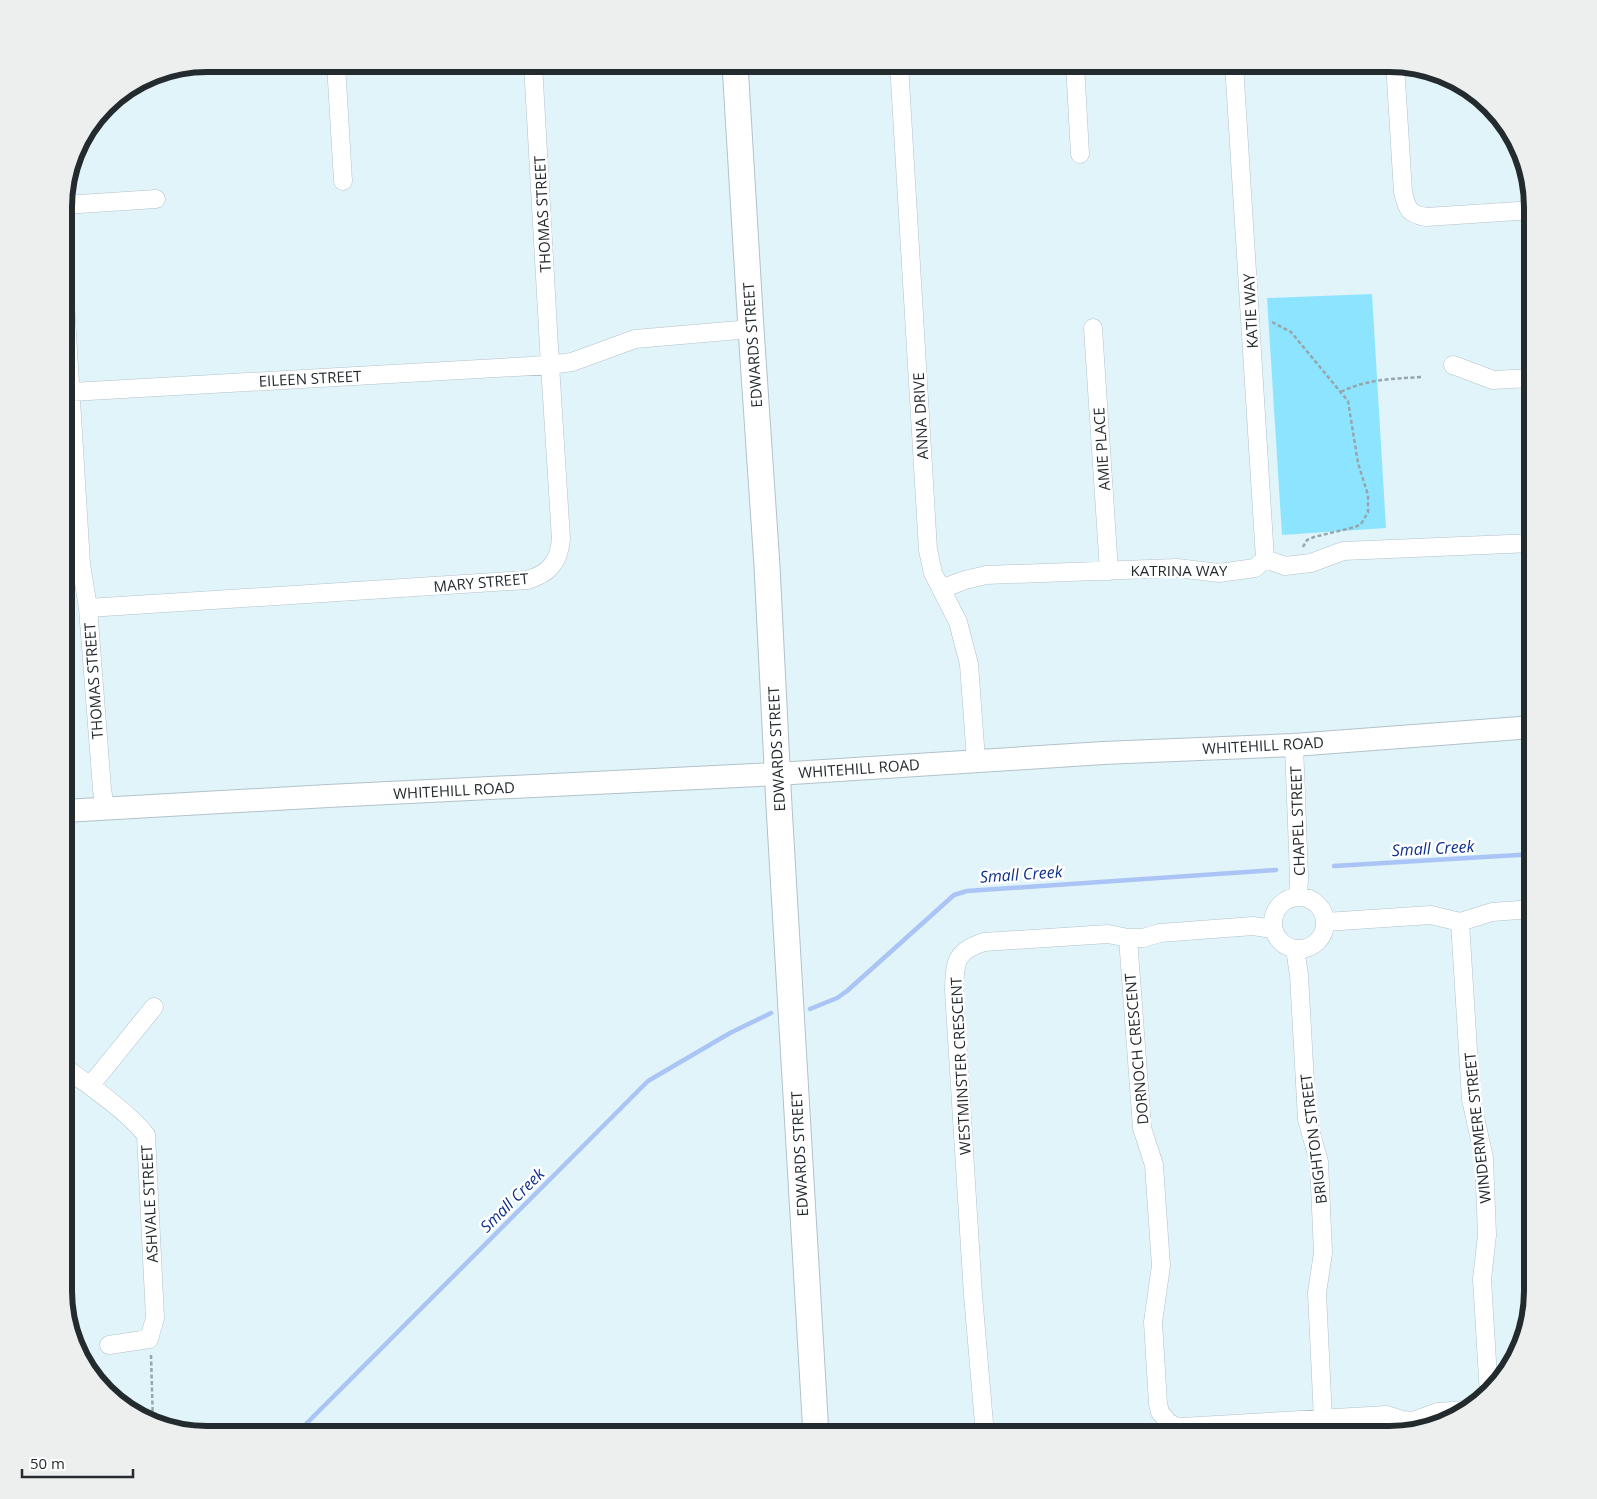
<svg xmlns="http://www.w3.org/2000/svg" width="1597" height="1499" font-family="'Open Sans',sans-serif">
<rect width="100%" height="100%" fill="#e0f4fa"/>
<!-- green -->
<path fill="#8de4fe" d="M1372 294 1386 528 1282 535 1267 298Z"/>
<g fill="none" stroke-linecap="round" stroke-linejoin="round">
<!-- stream -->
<path stroke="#aac4f5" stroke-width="4.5" d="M1334 866 1533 854
M810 1009 837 998 847 991 954 895 967 891 1276 870
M295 1435 648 1081 730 1033 771 1013"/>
<!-- minor casing -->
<g stroke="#b1c3c9" stroke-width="19">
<path id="minor" d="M336 64 343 181
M899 64 928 550 933 573 958 622 969 664 976 760
M1075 64 1080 154
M1234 64 1265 559
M1395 64 1403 192C1407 208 1408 214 1426 217L1533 210
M64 205 156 199
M64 285 81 564 88 608 102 789 105 808
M1093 328 1109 571
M1453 365 1493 380 1533 378
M71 392 550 365 533 64
M941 589 965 580 986 575 1177 568 1219 573 1255 568 1265 559 1285 566 1311 563 1343 551 1533 543
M88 608 527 580C549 574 559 562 561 539L550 365 572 362 635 339 751 329
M1294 745 1299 877 1298 897
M1273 923a26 26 0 1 1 52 0a26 26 0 1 1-52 0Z
M1325 922 1431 915 1460 922 1492 912 1533 909
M1460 922 1471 1099 1484 1158 1487 1235 1482 1279 1489 1395
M1128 938 1142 1128 1154 1165 1161 1266 1153 1322 1158 1404 1160 1412 1168 1422 1174 1426 1182 1427 1387 1415 1402 1420 1413 1421 1438 1412 1465 1410
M1295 949 1299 975 1307 1119 1319 1162 1323 1253 1317 1293 1323 1419
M64 1067C89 1085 127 1111 146 1135L155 1318 149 1339 109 1345
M90 1086 154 1007
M985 1435 973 1295 954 990C955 962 955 951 984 942L1108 934 1128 938H1143L1160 933 1253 926 1273 929"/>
</g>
<!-- tertiary casing -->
<g stroke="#b1c3c9" stroke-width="24">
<path id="tertiary" d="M64 811 328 796 777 774 1103 753 1294 745 1533 727"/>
</g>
<!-- secondary casing -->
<g stroke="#b1c3c9" stroke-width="27">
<path id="secondary" d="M735 64 751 329 767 566 779 806 816 1435"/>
</g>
<!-- path -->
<path stroke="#97a6aa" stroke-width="2.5" stroke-dasharray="4 2.5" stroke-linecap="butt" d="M1272 322 1291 332 1348 401 1358 463 1368 495V512L1361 524 1355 527 1314 537 1307 540 1303 547
M1341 392C1366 379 1393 379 1421 377
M151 1355 153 1424"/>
<!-- minor -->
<use href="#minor" stroke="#fff" stroke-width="18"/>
<!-- tertiary -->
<use href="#tertiary" stroke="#fff" stroke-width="22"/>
<!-- secondary -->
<use href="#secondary" stroke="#fff" stroke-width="25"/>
</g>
<g text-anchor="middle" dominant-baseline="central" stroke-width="5" stroke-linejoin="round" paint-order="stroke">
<!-- street labels -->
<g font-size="15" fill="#242b2e" stroke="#fff">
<text transform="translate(542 214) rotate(-93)">THOMAS STREET</text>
<text transform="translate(1250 311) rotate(-93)">KATIE WAY</text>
<text transform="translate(752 345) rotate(-94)">EDWARDS STREET</text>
<text transform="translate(310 378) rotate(-3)">EILEEN STREET</text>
<text transform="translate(920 416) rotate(-93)">ANNA DRIVE</text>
<text transform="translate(1101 449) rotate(-94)">AMIE PLACE</text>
<text x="1179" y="570">KATRINA WAY</text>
<text transform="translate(481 582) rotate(-5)">MARY STREET</text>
<text transform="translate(93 681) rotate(-94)">THOMAS STREET</text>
<text transform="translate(1263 745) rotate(-3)">WHITEHILL ROAD</text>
<text transform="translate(776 749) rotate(-93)">EDWARDS STREET</text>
<text transform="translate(859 768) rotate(-4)">WHITEHILL ROAD</text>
<text transform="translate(454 790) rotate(-3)">WHITEHILL ROAD</text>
<text transform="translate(1297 821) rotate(-92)">CHAPEL STREET</text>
<text transform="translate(1136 1049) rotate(-95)">DORNOCH CRESCENT</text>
<text transform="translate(960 1066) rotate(-93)">WESTMINSTER CRESCENT</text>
<text transform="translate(1477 1128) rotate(-96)">WINDERMERE STREET</text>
<text transform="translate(1313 1139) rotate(-97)">BRIGHTON STREET</text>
<text transform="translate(799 1154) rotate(-93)">EDWARDS STREET</text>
<text transform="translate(149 1204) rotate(-93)">ASHVALE STREET</text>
</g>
<!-- water labels -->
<g font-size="16" font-style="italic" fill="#0d308b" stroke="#fff">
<text transform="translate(1433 848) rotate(-3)">Small Creek</text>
<text transform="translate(1021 874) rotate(-4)">Small Creek</text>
<text transform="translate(512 1200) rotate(-45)">Small Creek</text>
</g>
</g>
<!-- crop -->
<path d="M0 0H1597V1499H0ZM207 72H1389A135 135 0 0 1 1524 207V1291A135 135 0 0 1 1389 1426H207A135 135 0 0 1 72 1291V207A135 135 0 0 1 207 72Z" fill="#edeeee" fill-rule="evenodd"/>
<path fill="none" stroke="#242b2e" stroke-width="6" d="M207 72H1389A135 135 0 0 1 1524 207V1291A135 135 0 0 1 1389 1426H207A135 135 0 0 1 72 1291V207A135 135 0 0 1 207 72Z"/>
<!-- scale -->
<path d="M22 1469v8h111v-8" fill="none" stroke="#242b2e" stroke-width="2.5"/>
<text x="30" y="1469" font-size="15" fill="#242b2e" stroke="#ffffff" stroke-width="4" paint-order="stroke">50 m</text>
</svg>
